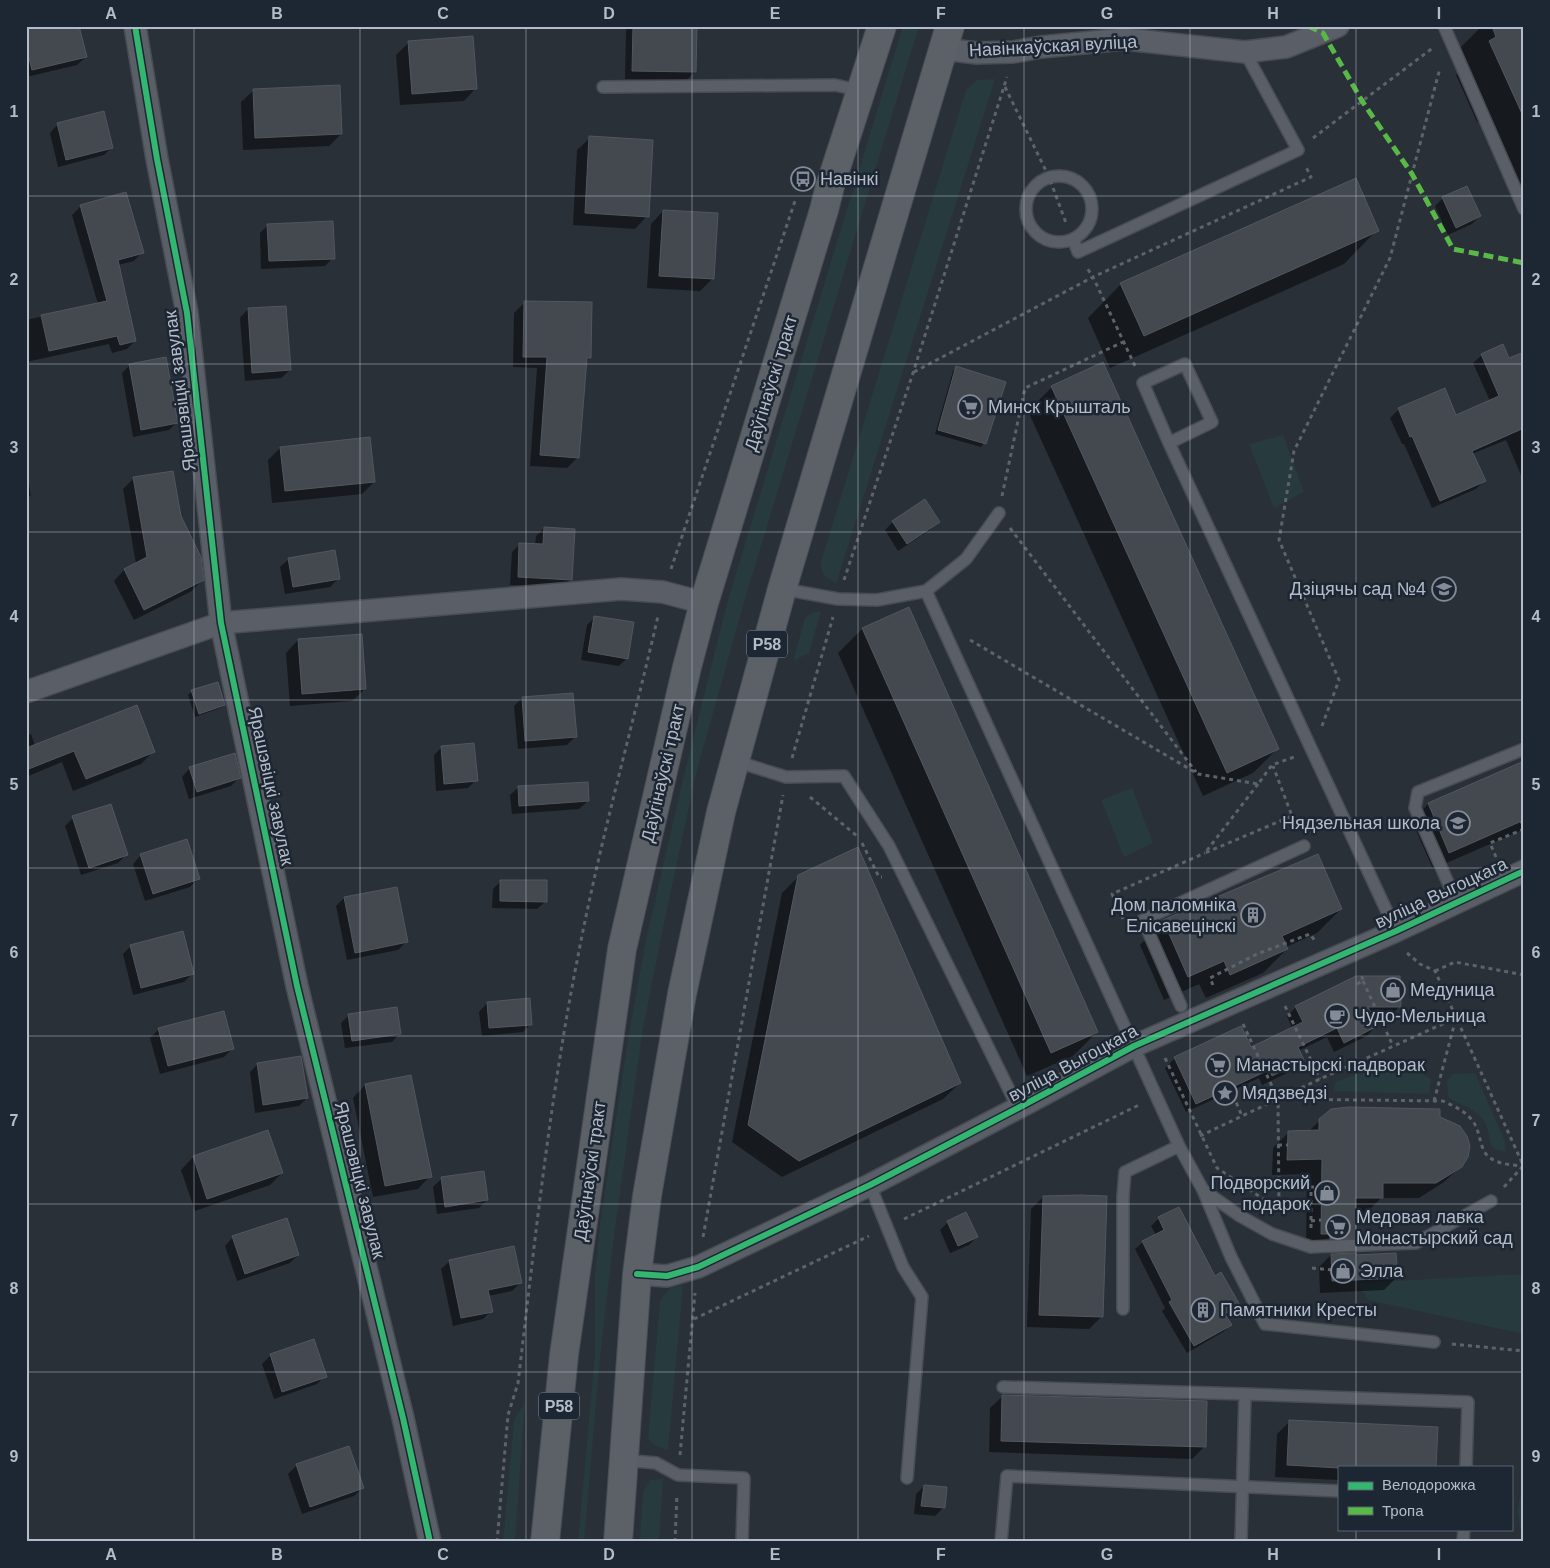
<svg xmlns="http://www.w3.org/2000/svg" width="1550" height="1568" font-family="Helvetica,sans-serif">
<rect width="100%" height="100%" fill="#2a3038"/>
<!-- green -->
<path fill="#273a3e" d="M903 26H919L744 602 696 774 663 928 642 1034 614 1236 600 1357 584 1542H578L595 1355V1274L600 1224 628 1039 646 940 683 779 727 603Z
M995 79 836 584 824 575 820 565 966 90 977 80Z
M1283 435 1304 492 1274 508 1249 444Z
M821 611 809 653 793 661 805 618 812 613Z
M1132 788 1153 843 1124 857 1101 800Z
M1397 1060 1431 1079 1429 1094 1334 1091 1335 1082Z
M1475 1073 1504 1139 1506 1152C1484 1149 1493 1138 1485 1123 1476 1106 1459 1107 1448 1096L1447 1081 1452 1074Z
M1524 1274V1334L1368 1300 1357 1283Z
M683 1285 668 1450 656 1446 648 1439 660 1301 670 1288Z
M525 1402 515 1542H503L514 1420Z
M663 1479 659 1542H640L643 1492 650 1480Z
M1524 1484V1542H1523L1517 1510Z"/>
<!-- shadow -->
<path fill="#0007" d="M26 26 86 57 77 65 26 77Z
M231 26H256L231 28Z
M629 26H696L695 71 687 80 625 79 626 30Z
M1482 26H1524V205L1517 208 1497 164 1503 159 1485 118 1477 122 1456 75 1463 69 1455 53Z
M408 43 476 88 464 101 400 105 396 55Z
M254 90 341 134 329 146 243 150 241 102Z
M58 124 112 147 104 155 58 167 50 133Z
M590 138 647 216 635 229 573 225 577 150Z
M125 194 142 252 134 261 118 265 135 341 127 349 112 353 109 344 26 362V320L98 304 72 215 80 207Z
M1443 198 1480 216 1472 224 1448 235 1435 206Z
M663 211 713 278 700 291 647 288 651 224Z
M268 225 333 258 325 266 261 269 260 233Z
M1377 230 1344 264 1110 368 1088 318 1121 284Z
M525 302 590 358 585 362 578 457 567 468 530 466 537 368 513 367 514 313Z
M248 309 290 370 281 378 245 381 240 318Z
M1524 353V482L1506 440 1472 454 1484 481 1476 489 1432 508 1404 444H1402L1390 418 1399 409 1444 390 1455 416 1490 401 1473 363 1482 355 1509 360Z
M130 365 177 422 169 430 133 437 122 373Z
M957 368 984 443 981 447 935 434 953 371Z
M1052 387 1277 749 1253 773 1203 796 1028 411Z
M280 448 374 482 362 494 272 503 268 460Z
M26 468 31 495 26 500Z
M134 478 179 516 202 580 192 591 134 620 114 581 124 570 136 564 123 489Z
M893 522H938L930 530 898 551 885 530Z
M544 528 571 580 563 588 510 585 512 552 520 544 535 545 536 536Z
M289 559 339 578 330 587 285 594 280 567Z
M909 608 1097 1032 1073 1056 1027 1076 838 653 862 629Z
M595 617 627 658 619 666 581 660 587 625Z
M298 640 365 689 352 701 290 706 286 653Z
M192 691 224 705 220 708 195 717 188 695Z
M522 698 575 737 567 745 518 749 514 706Z
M31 734 35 746 154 751 141 764 73 791 62 762 26 777V736Z
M442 747 476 780 468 788 436 791 434 755Z
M1524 763V829L1433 869 1412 821 1428 804Z
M190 768 239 778 231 786 189 799 182 777Z
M519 787 588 801 579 809 512 814 510 795Z
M73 818 126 855 118 863 81 875 65 826Z
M141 855 198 879 190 887 145 901 133 864Z
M799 876 960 1083 943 1099 782 1177 732 1142 782 893Z
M501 881 546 901 537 909 492 908 493 889Z
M344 898 407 941 398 950 347 960 336 906Z
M1341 909 1317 933 1286 947 1287 949 1263 973 1206 998 1199 984 1164 1000 1140 945 1164 921Z
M131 946 192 974 184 982 133 995 123 954Z
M487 1003 531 1024 523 1032 482 1036 479 1012Z
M1296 1007H1399L1390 1016H1372L1376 1026 1367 1036 1334 1052 1327 1037 1298 1051 1302 1060 1293 1070 1262 1085 1259 1078 1186 1112 1165 1068 1175 1058 1250 1049 1292 1028 1287 1016Z
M223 1012 232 1049 224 1057 160 1074 150 1038 158 1030Z
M349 1015 400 1033 392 1042 345 1048 341 1023Z
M258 1064 307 1098 299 1106 255 1113 250 1072Z
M365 1085 430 1176 418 1189 373 1197 353 1098Z
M1439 1118 1461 1166 1444 1182 1419 1198H1381L1366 1213H1354L1355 1237 1337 1255 1355 1256 1397 1277 1384 1290 1320 1293 1319 1267 1333 1253 1314 1254V1250H1306L1307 1174 1272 1175 1273 1148 1289 1132H1308L1320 1120Z
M268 1131 282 1173 270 1185 195 1211 181 1170 193 1157Z
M442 1178 487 1200 479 1208 437 1214 433 1187Z
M1043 1197 1102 1316 1089 1329 1027 1327 1031 1209Z
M1159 1218 1239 1305 1225 1316 1231 1325 1223 1332 1187 1353 1162 1311 1165 1308 1135 1249 1143 1242 1156 1235 1151 1226Z
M948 1222 977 1237 969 1245 950 1253 940 1230Z
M233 1237 298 1255 290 1263 237 1281 225 1246Z
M450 1261 520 1283 512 1291 488 1296 491 1311 483 1319 453 1326 441 1269Z
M313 1341 325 1376 317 1384 274 1399 262 1364 270 1356Z
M1003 1396 1204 1447 1192 1459 989 1452 990 1408Z
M1290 1421 1339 1467V1480L1275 1477 1277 1434Z
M349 1448 363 1488 354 1496 302 1514 288 1474 296 1466Z
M924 1486 943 1508 935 1516 914 1514 916 1494Z"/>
<!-- building -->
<path fill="#444950" stroke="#52575f" d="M26 26H79L87 57 32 70 26 46Z
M633 26H697L696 72 632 71Z
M1492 26H1524V118L1489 41 1496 37Z
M473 36 477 89 412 94 408 41Z
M340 85 342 134 255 138 253 89Z
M104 111 113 148 66 160 57 123Z
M589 136 653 140 649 217 585 213Z
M1356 178 1379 231 1144 336 1120 283Z
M1467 186 1481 216 1456 228 1442 197Z
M126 192 144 253 118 260 136 341 120 345 117 336 49 351 41 315 107 301 80 205Z
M663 210 718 213 714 279 659 276Z
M333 221 335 259 269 261 267 224Z
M524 301 592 302 591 358H587L579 458 540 455 547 357H523Z
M286 306 291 370 252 373 248 308Z
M1503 344 1509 358 1524 352V428L1472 451 1486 481 1440 501 1412 436 1410 437 1398 408 1445 388 1456 415 1499 396 1481 354Z
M166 357 178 423 141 430 129 364Z
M1103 362 1279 749 1227 773 1051 386Z
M956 366 1006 382 986 444 938 430Z
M370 437 375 482 285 491 280 447Z
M173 471 181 516 201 557 204 580 144 610 124 569 147 557 133 477Z
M925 499 940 522 907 544 892 521Z
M544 527 575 529 572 580 518 577 519 543 543 544Z
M335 550 340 579 293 587 288 558Z
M909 607 1098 1032 1051 1053 862 628Z
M594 616 634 622 628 659 588 652Z
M362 634 366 689 302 694 298 639Z
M218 682 225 705 199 714 191 690Z
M573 693 577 737 525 741 522 697Z
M137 705 155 752 86 779 74 751 26 770V748Z
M474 743 478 781 444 784 441 746Z
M235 753 241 778 197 792 189 767Z
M1524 761V820L1449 853 1428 803Z
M588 782 589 801 519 806 518 786Z
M111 804 128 855 89 868 72 816Z
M187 839 200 879 153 894 140 854Z
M858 847 961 1083 799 1161 748 1125 798 875Z
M1318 854 1342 909 1282 936 1288 949 1230 975 1224 961 1188 977 1163 920Z
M500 880H547V902L500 901Z
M397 887 408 942 355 953 344 897Z
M183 931 194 974 141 988 130 945Z
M1356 976H1400L1401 1007H1368L1378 1026 1344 1043 1337 1028 1298 1047 1304 1060 1272 1076 1269 1070 1196 1104 1174 1057 1241 1026 1251 1047 1303 1022 1295 1006Z
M530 998 532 1025 489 1028 487 1002Z
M397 1007 401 1034 352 1041 348 1014Z
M224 1011 234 1049 168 1066 158 1028Z
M301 1056 308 1098 263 1105 257 1063Z
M411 1075 432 1177 385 1186 365 1084Z
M1348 1107 1440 1109V1117L1460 1126 1467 1136 1470 1146 1468 1157 1462 1167 1436 1183H1383V1198H1355L1356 1238 1330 1239V1234H1321L1322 1159 1287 1160 1288 1131 1319 1130V1119L1331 1109Z
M268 1130 283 1173 207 1199 193 1156Z
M484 1171 488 1200 445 1207 441 1177Z
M1080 1195 1107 1196 1103 1317 1039 1315 1043 1196Z
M1179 1207 1215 1276 1221 1272 1240 1305 1225 1314 1232 1325 1194 1346 1169 1302 1172 1300 1142 1241 1164 1230 1158 1217Z
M966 1212 978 1237 958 1246 947 1221Z
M287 1218 299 1255 245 1274 232 1236Z
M514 1246 522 1283 488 1290 493 1312 461 1318 449 1260Z
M1356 1253V1255L1396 1253 1398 1278 1332 1281 1331 1254Z
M314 1339 327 1377 282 1392 270 1354Z
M1002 1395 1207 1401 1206 1447 1001 1441Z
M1289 1420 1438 1427 1436 1467H1339V1468L1287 1465Z
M349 1446 364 1488 310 1507 296 1464Z
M924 1485 947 1487 945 1508 921 1506Z"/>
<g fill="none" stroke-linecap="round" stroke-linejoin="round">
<!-- service casing -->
<g stroke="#484c53" stroke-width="14">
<path id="service" d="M1444 26 1524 209
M603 87 835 85 862 91
M1026 209a33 33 0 1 1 66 0a33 33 0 1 1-66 0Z
M1073 239 1078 252 1298 150 1245 52
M1169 443 1212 422 1185 364 1143 383 1169 443 1396 931
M783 589 838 599 877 600 926 591 966 559 999 513
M926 591 1179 1146 1203 1190 1231 1257 1265 1324 1434 1342
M735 761 786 777 844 776 889 846 1018 1108
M1457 903 1415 808 1418 792 1524 749
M1181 1006 1143 920 1304 846
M870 1185 903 1267 922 1297 907 1478
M1203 1190 1240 1216 1272 1234 1311 1247 1416 1243 1491 1201
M1123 1309V1196L1125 1172 1179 1146
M1003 1387 1245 1394
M623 1460 656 1463 678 1475 744 1478 742 1542
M1001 1542 1007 1476 1339 1491
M1241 1542 1245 1394 1468 1402 1466 1467
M1463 1542 1464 1529"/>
</g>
<!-- minor casing -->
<g stroke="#484c53" stroke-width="24">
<path id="minor" d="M135 26 157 159 187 313 221 623 297 986 403 1418 430 1542
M943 49 977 53 1013 52 1041 47 1125 39 1245 52 1286 47 1338 26
M26 692 221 623 621 589 663 592 704 603
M637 1274 667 1276 698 1267 870 1185 1018 1108 1134 1046 1396 931 1524 871"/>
</g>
<!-- primary casing -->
<g stroke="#484c55" stroke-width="30">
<path id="primary" d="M545 1542 564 1355 622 949 687 667 704 603 824 210 830 186 882 26
M618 1542 637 1274 647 1196 682 994 721 812 782 589 950 26"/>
</g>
<!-- path -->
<path stroke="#5d636a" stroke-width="3" stroke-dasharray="4 4" stroke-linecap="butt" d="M1005 87 1049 177 1066 223
M1313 138 1434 47
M1135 366 1093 277 1311 177 1306 167
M914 372 1093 277 1087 268
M1002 496 1025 388 1123 342
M1010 528 1196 772
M671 569 796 198
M844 580 913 373 1007 77
M970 640 1198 774 1258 784 1272 765 1294 757
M1322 726 1339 680 1279 540 1294 451 1390 258 1440 68
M792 758 833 617
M1258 784 1205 853 1292 816 1273 766
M810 797 857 836
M1521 821 1524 826
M862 843 879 877H882
M1496 857 1490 843 1524 829
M1123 919 1112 894 1205 853
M1407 953 1420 964 1435 971 1524 1167
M1435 971 1455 962 1524 975
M1363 981 1393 1046
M1357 984 1363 981 1361 972
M1213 985 1210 978 1257 954 1310 934 1315 941
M1285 1006 1320 1079
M1243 1024 1278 1099 1279 1205
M1165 1058 1217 1168 1272 1205H1311
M1230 1088 1242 1116
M1281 1099 1443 1101C1454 1106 1465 1111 1472 1120 1479 1129 1479 1139 1483 1149 1489 1164 1510 1165 1524 1166
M1434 1101 1456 1018
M1200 1136 1320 1079 1456 1018
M1278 1145H1288
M1504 1187 1523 1166
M904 1219 1139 1105
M1311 1221 1321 1220
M1311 1228V1187H1321
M703 1237 783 795
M1312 1268 1332 1270
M694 1319 869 1236
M1452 1344 1524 1351
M680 1455 695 1293
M497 1542 508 1415 518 1383C535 1240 550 1097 578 956 600 841 632 729 658 616
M675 1542 677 1494"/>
<!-- service -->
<use href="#service" stroke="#5a5e66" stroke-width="11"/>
<!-- minor -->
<use href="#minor" stroke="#5a5e66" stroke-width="21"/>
<!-- primary -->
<use href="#primary" stroke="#5c6168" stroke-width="28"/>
<!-- quiet -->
<path stroke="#58b947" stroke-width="5" stroke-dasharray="10 5" stroke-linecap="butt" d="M1308 26 1323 33 1362 101 1412 174 1453 249 1524 263"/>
<!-- cycleway casing -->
<g stroke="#1d2633" stroke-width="9">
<path id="cycleway" d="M135 26 157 159 187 313 221 623 297 986 403 1418 430 1542
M637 1274 667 1276 698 1267 870 1185 1018 1108 1134 1046 1396 931 1524 871"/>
</g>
<!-- cycleway -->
<use href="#cycleway" stroke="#33b770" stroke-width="6"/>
</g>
<!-- grid -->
<path fill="none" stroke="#b4bcc9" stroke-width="1" stroke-opacity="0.55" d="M194 26V1542M360 26V1542M526 26V1542M692 26V1542M858 26V1542M1024 26V1542M1190 26V1542M1356 26V1467M26 196H1524M26 364H1524M26 532H1524M26 700H1524M26 868H1524M26 1036H1524M26 1204H1524M26 1372H1524M1356 1529V1542"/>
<!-- icons -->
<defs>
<g id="bus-ring" transform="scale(1.25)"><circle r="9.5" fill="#1d2633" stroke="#848b96" stroke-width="1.5"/><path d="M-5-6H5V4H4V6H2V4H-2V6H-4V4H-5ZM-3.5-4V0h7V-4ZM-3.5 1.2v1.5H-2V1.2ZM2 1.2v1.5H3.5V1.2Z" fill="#848b96"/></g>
<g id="supermarket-ring" transform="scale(1.25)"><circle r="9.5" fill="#1d2633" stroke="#848b96" stroke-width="1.5"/><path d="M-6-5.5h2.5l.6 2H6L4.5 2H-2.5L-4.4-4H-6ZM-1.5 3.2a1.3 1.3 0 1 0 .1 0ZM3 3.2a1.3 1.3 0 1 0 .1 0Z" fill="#848b96"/></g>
<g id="school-ring" transform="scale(1.25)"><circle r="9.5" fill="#1d2633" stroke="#848b96" stroke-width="1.5"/><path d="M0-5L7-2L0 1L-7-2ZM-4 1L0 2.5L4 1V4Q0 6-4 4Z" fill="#848b96"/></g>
<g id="building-ring" transform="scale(1.25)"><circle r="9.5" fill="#1d2633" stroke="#848b96" stroke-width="1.5"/><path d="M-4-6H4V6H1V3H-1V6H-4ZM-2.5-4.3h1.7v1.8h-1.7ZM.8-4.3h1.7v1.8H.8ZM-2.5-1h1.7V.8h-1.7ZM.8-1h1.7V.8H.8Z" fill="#848b96"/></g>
<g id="shop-ring" transform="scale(1.25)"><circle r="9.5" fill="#1d2633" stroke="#848b96" stroke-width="1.5"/><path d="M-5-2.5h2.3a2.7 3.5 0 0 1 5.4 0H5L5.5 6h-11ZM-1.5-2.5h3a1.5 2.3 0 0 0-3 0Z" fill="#848b96"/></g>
<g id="cafe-ring" transform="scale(1.25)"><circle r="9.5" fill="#1d2633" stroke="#848b96" stroke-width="1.5"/><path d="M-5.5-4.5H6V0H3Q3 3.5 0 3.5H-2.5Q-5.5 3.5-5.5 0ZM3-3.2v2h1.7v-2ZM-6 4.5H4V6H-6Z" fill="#848b96"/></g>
<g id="sight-ring" transform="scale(1.25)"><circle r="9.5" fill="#1d2633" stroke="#848b96" stroke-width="1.5"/><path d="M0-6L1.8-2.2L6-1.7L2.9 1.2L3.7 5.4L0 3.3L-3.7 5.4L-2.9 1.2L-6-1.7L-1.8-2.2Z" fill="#848b96"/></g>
</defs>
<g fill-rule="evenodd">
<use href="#bus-ring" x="803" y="179"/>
<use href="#supermarket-ring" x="970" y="407"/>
<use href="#school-ring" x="1444" y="589"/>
<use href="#school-ring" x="1458" y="823"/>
<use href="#building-ring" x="1253" y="915"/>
<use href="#shop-ring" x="1393" y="990"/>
<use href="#cafe-ring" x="1337" y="1016"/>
<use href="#supermarket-ring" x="1218" y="1065"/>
<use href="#sight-ring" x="1225" y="1093"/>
<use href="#shop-ring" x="1327" y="1193"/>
<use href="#supermarket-ring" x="1338" y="1227"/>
<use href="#shop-ring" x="1343" y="1271"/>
<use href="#building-ring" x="1203" y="1310"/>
</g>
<g text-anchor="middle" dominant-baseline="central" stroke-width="5" stroke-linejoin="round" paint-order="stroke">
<!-- shield labels -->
<g fill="#1d2633" stroke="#878f9c" stroke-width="1">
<rect x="747" y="630.5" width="40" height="27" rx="4"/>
<rect x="539" y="1392.5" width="40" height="27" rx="4"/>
</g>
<g font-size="16" font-weight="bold" fill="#b4bcc9">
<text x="767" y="644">Р58</text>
<text x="559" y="1406">Р58</text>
</g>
<!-- street labels -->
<g font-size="18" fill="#b4bcc9" stroke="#1d2633">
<text transform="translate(1053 46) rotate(-3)">Навінкаўская вуліца</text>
<text transform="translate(771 383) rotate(-73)">Даўгінаўскі тракт</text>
<text transform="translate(180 391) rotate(-97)">Ярашэвіцкі завулак</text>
<text transform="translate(663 773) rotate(-77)">Даўгінаўскі тракт</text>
<text transform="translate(271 786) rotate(78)">Ярашэвіцкі завулак</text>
<text transform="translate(1441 893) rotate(-25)">вуліца Выгоцкага</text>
<text transform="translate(1073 1063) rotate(-28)">вуліца Выгоцкага</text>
<text transform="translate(590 1171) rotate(-82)">Даўгінаўскі тракт</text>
<text transform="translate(360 1180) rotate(76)">Ярашэвіцкі завулак</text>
</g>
<!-- poi labels -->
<g font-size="18" fill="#b4bcc9" stroke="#1d2633" text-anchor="start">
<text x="820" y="179">Навінкі</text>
<text x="988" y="407">Минск Крышталь</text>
<text x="1426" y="589" text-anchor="end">Дзіцячы сад №4</text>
<text x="1440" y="823" text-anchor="end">Нядзельная школа</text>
<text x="1236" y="905" text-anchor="end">Дом паломніка<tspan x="1236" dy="21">Елісавецінскі</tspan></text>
<text x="1410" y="990">Медуница</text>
<text x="1354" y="1016">Чудо-Мельница</text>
<text x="1236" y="1065">Манастырскі падворак</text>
<text x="1242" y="1093">Мядзведзі</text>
<text x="1310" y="1183" text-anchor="end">Подворский<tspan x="1310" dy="21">подарок</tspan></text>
<text x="1356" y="1217">Медовая лавка<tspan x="1356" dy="21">Монастырский сад</tspan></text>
<text x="1360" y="1271">Элла</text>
<text x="1220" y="1310">Памятники Кресты</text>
</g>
</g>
<!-- border -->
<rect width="1550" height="1568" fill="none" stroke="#1d2633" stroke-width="55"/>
<!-- legend -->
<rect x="1338" y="1466" width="175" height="65" fill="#1d2633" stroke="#59626f"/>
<rect x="1348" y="1482" width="25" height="8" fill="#33b770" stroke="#59626f"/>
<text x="1382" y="1490" font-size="15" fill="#b4bcc9">Велодорожка</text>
<rect x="1348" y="1507" width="25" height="8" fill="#58b947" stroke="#59626f"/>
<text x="1382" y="1516" font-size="15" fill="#b4bcc9">Тропа</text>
<rect x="28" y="28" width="1494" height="1512" fill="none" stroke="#b4bcc9" stroke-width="2"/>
<g font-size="16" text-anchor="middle" font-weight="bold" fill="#b4bcc9">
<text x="111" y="19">A</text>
<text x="277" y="19">B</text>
<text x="443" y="19">C</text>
<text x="609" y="19">D</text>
<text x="775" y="19">E</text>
<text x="941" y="19">F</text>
<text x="1107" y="19">G</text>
<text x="1273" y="19">H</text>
<text x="1439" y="19">I</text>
<text x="14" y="117">1</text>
<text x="1536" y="117">1</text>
<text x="14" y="285">2</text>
<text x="1536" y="285">2</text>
<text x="14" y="453">3</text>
<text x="1536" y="453">3</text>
<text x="14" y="622">4</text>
<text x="1536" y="622">4</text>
<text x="14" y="790">5</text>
<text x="1536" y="790">5</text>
<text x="14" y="958">6</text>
<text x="1536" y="958">6</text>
<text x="14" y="1126">7</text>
<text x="1536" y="1126">7</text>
<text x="14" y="1294">8</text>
<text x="1536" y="1294">8</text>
<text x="14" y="1462">9</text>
<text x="1536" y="1462">9</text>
<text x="111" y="1560">A</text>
<text x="277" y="1560">B</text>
<text x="443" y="1560">C</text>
<text x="609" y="1560">D</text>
<text x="775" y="1560">E</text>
<text x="941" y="1560">F</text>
<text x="1107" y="1560">G</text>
<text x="1273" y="1560">H</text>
<text x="1439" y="1560">I</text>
</g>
</svg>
